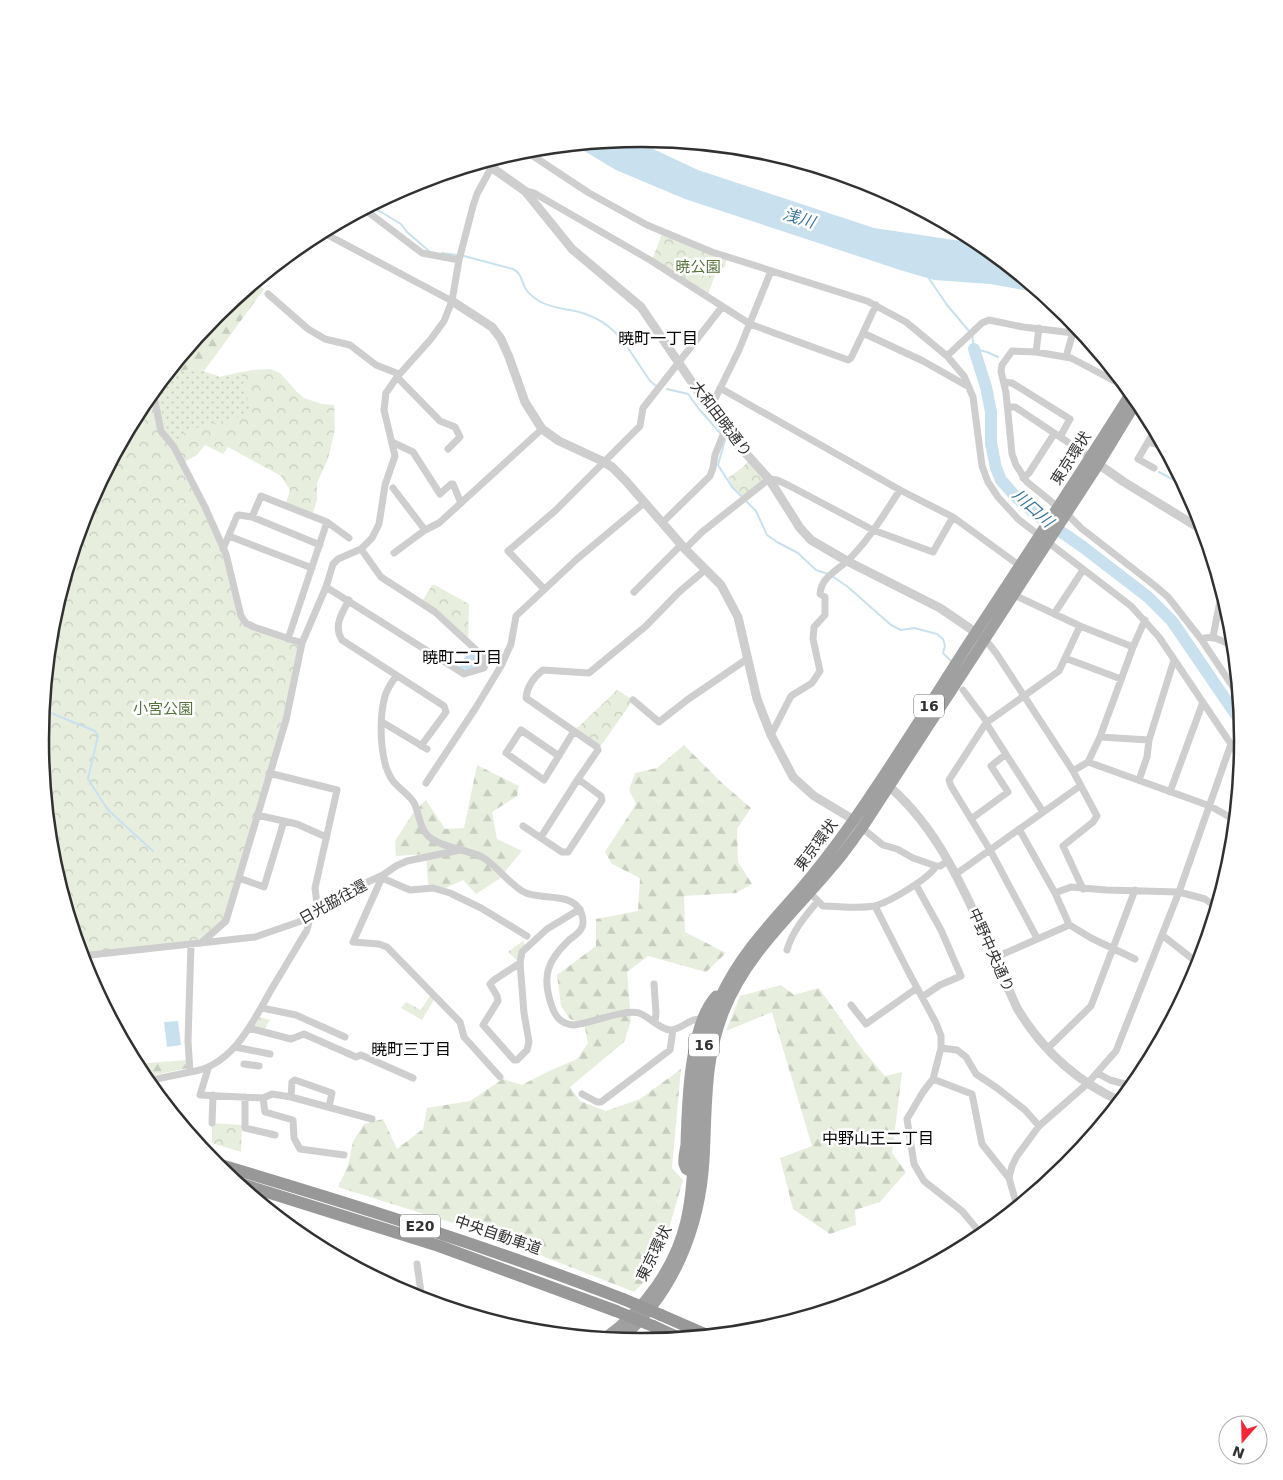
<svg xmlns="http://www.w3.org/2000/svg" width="1283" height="1480" font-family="'DejaVu Sans','Noto Sans JP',sans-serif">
<defs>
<pattern id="forest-firs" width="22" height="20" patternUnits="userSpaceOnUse" patternTransform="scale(1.25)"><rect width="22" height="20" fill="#e7eede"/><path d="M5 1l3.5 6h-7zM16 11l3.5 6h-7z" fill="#c7cdbf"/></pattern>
<pattern id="park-crowns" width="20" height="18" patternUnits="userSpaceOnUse" patternTransform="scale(1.25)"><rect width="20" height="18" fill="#e7eede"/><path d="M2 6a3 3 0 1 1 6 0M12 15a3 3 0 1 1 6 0" fill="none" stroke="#c7cdbf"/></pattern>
<pattern id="garden-dots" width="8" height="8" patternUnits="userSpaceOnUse" patternTransform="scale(1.25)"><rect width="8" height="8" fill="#e7eede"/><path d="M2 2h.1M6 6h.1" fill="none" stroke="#c7cdbf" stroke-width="1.8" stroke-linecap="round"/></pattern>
</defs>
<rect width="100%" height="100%" fill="#fff"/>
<!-- forest -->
<path fill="url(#forest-firs)" d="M255 283 264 289 204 371 195 368 168 374 216 314Z
M684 745 722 783 751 808 737 829 738 862 752 884 736 893 684 896 685 932 726 953 706 972 648 956 627 972 631 1021 624 1042 570 1087 580 1101 606 1111 640 1099 681 1069 672 1168 683 1180 663 1249 649 1277 634 1292 545 1257 456 1224 338 1187 348 1166 353 1142 364 1124 383 1119 397 1149 423 1129 427 1108 470 1101 503 1079 522 1085 547 1072 577 1059 588 1043 584 1024 570 1019 561 1006 557 975 596 946V919L638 911 640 878 612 864 605 852 636 804 629 790 635 773 657 768Z
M477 765 519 786 517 796 492 812 497 839 522 851 499 879 476 894 463 880 443 889 428 884 426 854 396 856 395 841 413 813 426 800 445 829 464 828Z
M781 985 794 995 819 988 862 1049 885 1076 902 1072 892 1153 906 1172 880 1202 855 1210 856 1225 830 1234 793 1209 780 1158 812 1146 772 1012 726 1031 740 996Z
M187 1060 188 1068 155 1075H142L136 1064Z"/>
<!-- park -->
<path fill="url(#park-crowns)" d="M662 234 727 259 724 268 718 267 708 294 652 260Z
M195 368 220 377 252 370 270 369 280 373 297 392 304 398 322 404 334 405 335 429 328 459 317 483V500L313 513 286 503 290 490 281 476 228 447 223 454 205 445 197 455 181 464 212 523 245 623 302 643 290 699 226 921 203 940 81 954 52 857 40 740 52 622 86 510 142 406 168 374Z
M751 458 769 479 744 499 732 487 728 478 743 467Z
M433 584 469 604 468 643 421 603Z
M617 690 633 700 598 750 574 731Z
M523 941 526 947 520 963 508 952Z
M431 994 435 998 422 1020 401 1008 406 1002 421 1010Z
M260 1017 270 1020 264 1030 254 1026Z
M212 1123 242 1125 241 1152 212 1143Z"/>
<!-- garden -->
<path fill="url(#garden-dots)" d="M195 368 220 377 241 372 250 410 249 414 189 430 174 442 166 429 156 387 168 374Z"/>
<!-- water -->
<path fill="#c9e1ef" d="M632 139 698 170 874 228 981 244 1040 293 990 284 934 280 900 270 685 199 616 170 574 145Z
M471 647 487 660 474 672 457 670Z
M178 1021 181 1045 167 1047 164 1022Z"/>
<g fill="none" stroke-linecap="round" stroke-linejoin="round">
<!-- stream -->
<path stroke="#c9e1ef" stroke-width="2" d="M371 206 401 224 407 232 429 251
M442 253 457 255
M464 256 513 269C523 274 521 283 527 291 530 295 536 299 539 301 549 307 559 308 570 310 593 314 611 324 625 344
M928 277 947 305 969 331
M972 334 974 349 987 352 998 357
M628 348 650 381 656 386
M667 389 688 394 699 409 721 434
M725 440 718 465 732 487 741 496
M1159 472 1174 480 1182 481
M746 501 756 511 767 535 777 542 798 553 816 570 828 574
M832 576 848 587 891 625 901 630 914 628 937 634 943 639 945 646 943 653 951 661
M43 714 46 711 95 731 98 736 88 779 108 810 153 851"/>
<!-- river -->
<path stroke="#c9e1ef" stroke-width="12" d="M974 349 986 387 991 412V443L996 468 1001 480 1016 497 1037 515 1083 547 1148 597 1172 621 1241 722"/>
<!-- minor -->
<path stroke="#cecece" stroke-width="7" d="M524 150 589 193 647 225 712 252 867 301 906 322 947 356 964 376 973 397 982 466 988 482 998 497 1018 519 1131 606 1159 637 1241 759
M525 191 534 193 650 260 750 324 848 360 851 358 863 333 923 361 969 387
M364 209 422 253 459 260
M322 232 452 301
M268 294 308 329 325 339 350 345 376 365 399 374
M863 333 876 305
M1036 352 1039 328
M947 356 982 323 989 320 1023 327 1082 334
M1066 357 1073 332
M397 377 440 421 455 427 460 437 448 449
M1004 382 1012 383 1070 419 1060 437
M720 388 900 490 953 517 1020 566
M153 392 161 431 174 447 205 507 226 554 241 616 246 623 254 627 302 643
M1008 407H1015L1090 457
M710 409 739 350 771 271
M392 442 413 452 440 494 451 484H453L461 503
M1148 442 1163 446
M1154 468 1138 459 1155 430
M1023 478 1029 473 1054 434
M393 488 425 530
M1058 507 1027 482 1016 465 1012 454 1006 393 1001 371 1002 365 1012 351 1036 352 1071 358 1126 387
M1066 513 1081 528 1154 585 1168 597 1201 639 1239 696
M252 517 320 545
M662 523 710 476 713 468 715 455 725 430
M229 536 312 568
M223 549 237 516 239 515 252 517 261 496 327 522 349 538
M685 549 702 532 769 479 777 480 788 485 873 530 933 552 953 517
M394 553 425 530 439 523 542 429
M326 587 464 674 484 668 487 660 435 612 381 577 361 549
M544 589 508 551 556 510 640 426 643 408 722 307
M634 592 681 545
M1014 595 1080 626 1133 647 1145 620
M349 600C342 613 333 626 342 640L444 706 446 712 421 746
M1054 614 1083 570
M1213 637 1222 591
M288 639 327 522
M985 639 996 653 1073 771 1097 816 1093 822 1063 846 1083 889
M1201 639C1213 634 1224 642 1234 647
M1065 658 1121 679
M396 676C392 682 387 689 385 696 379 718 379 762 393 781 399 789 409 794 414 803 420 814 419 831 432 839 447 849 466 849 482 857 497 865 511 887 526 893 543 900 572 892 581 912 583 917 584 922 582 927 580 933 574 936 569 940 547 961 542 976 551 1004 555 1017 561 1024 574 1025 591 1023 625 1009 639 1013 650 1017 659 1029 670 1030 682 1030 691 1016 703 1020
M963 690 987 722
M633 700 659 722 687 700 747 659
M382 722 427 749
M986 723 1043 812
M771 735 791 696 812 683 820 671 813 639 814 627 825 615V597L820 594C821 578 836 571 846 562 868 542 884 514 900 490
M1100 737 1149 740
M559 756 521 730 506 753 544 780 574 731
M1088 762 1210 806 1235 820
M1073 771 1088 762 1100 737 1133 647
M269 773 337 790 315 888 318 912
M578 779 598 750 597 747 526 698C527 687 534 677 543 670L589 673 646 626 679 592 705 570
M1139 780 1147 757 1149 740 1174 660
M426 783 475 709 501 666 511 644 516 616 577 559 644 503
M1170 792 1203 702
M257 815 297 824 326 837
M971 819 1008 792 991 766 1006 754
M523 826 562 852H568L602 800 601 796 578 779 541 837
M862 828 883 845 897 849 913 858 936 866
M956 874 1080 786
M383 875 353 942 379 944 387 947 460 1022 464 1037 500 1077
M239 878 264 887 284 821
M382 878 410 890 433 888 450 893 481 908 527 936
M916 885 941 930 961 976 940 985 922 997
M809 892 823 906C839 906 858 909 874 906 888 903 930 878 936 866H940L948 861
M1055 893 1071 887 1106 890 1179 892 1205 899 1216 907
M875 906 908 971 936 1023 941 1036V1048L933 1079 923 1092 907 1119 914 1164 924 1181 962 1211 982 1235
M1068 924 1091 938 1135 959
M1162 935 1199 964
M1037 938 990 850 951 786 949 780 986 723 1059 671 1080 626
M201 943 226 921 286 720 302 643 326 587 333 564 338 559 361 549 372 538 379 524 385 485 395 456 384 410 386 393 397 377 431 339 444 321 452 301 459 260 473 206 477 194 491 168
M191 944 188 1041 190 1072C232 1067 253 1022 271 990 283 970 295 950 307 930L310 918
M787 950C792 932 805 916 818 901
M81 956 255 937 310 918 359 886 383 875 396 866 407 861 460 850
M994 958 1067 926 1068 922 1055 893 1019 829
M520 963 494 980 490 984 497 996 498 1001 483 1025 514 1060H517L527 1050 529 1042 524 1013 520 963 522 952 547 929 580 909
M654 984 656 1013 655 1022
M851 1005 866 1024 917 988
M262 1008 296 1015 345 1037
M249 1028 291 1039 304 1034 356 1057 361 1055 413 1078
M235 1047 270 1054
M941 1048 957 1050 966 1057 976 1074 997 1088 1025 1110 1039 1126
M1047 1049 1091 1006 1135 890
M244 1064 259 1066
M208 1069 200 1095 263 1098 265 1112 293 1120 294 1138 300 1149 344 1155
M1097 1073 1110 1080 1132 1086
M933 1079 972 1094 982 1144 1009 1178
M147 1081 190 1072
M582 1094 597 1102H601L670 1050 673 1030
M245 1097V1128L275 1135
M291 1097 292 1082 295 1080 332 1093 329 1107
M263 1098 272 1094 291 1097 372 1119
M212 1123 213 1095
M1017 1206 1009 1178 1012 1166 1017 1156 1039 1126 1087 1084 1116 1051 1179 892 1231 744
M417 1264 422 1299"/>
<!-- tertiary -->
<path stroke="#cecece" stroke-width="9" d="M484 162 525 191 572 249 641 307 710 409 725 430 769 479 800 528 811 540 847 561 940 608 981 636
M452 301 492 327 501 339 509 357 525 402 542 429 559 441 600 460 612 467 625 480 685 549 721 585 738 617 757 699 771 735 793 777 814 796 854 820 858 824
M1094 461 1124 482 1204 531
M885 783C929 819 955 870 978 921 991 950 1004 979 1017 1008 1042 1050 1076 1081 1120 1101"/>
<!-- trunk -->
<path stroke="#a0a0a0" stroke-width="11" d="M697 1171 693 1173 686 1169 684 1164C683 1157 685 1151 686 1145 687 1107 689 1024 716 996
M605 1338C644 1310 675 1268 686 1221 693 1191 693 1159 695 1128 697 1083 702 1039 720 998 739 956 769 925 799 891 818 869 836 845 853 821 892 765 928 707 965 649 1021 564 1077 479 1131 393
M621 1339C674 1293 700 1228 704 1160 707 1108 704 1060 724 1011 747 953 793 914 832 867 843 855 852 841 862 828L1098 465 1137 401"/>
<!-- motorway -->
<path stroke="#989898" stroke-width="12" d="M214 1163C352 1204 489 1247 623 1299
M238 1183 439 1246 616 1311
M661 1315 707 1335
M653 1326 679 1338"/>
<!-- motorway-bridge -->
<path stroke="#989898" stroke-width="12" d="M623 1299 661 1315
M616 1311 653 1326"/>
</g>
<g text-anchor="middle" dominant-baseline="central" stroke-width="5" stroke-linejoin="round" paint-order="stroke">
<!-- shield labels -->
<g fill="#fff" stroke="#6f6f6f" stroke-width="1">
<rect x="914" y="694.5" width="30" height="23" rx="4"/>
<rect x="689" y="1033.5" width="30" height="23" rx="4"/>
<rect x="400" y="1214.5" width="40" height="23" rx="4"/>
</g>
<g font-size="14" font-weight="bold" fill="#313131">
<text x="929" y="706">16</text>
<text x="704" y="1045">16</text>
<text x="420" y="1226">E20</text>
</g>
<!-- park labels -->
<g font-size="15" fill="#54713a" stroke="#fff">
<text x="698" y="267">暁公園</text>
<text x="163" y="709">小宮公園</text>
</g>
<!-- street labels -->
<g font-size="15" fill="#313131" stroke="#fff">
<text transform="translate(721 419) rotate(53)">大和田暁通り</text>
<text transform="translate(1071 458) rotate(-57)">東京環状</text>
<text transform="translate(816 845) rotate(-53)">東京環状</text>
<text transform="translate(333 902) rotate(-29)">日光脇往還</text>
<text transform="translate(991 950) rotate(66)">中野中央通り</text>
<text transform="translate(498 1235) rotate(19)">中央自動車道</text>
<text transform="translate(654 1253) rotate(-64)">東京環状</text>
</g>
<!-- water labels -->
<g font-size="16" font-style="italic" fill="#37749a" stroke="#fff">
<text transform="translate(799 218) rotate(17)">浅川</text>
<text transform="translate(1033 508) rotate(42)">川口川</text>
</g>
<!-- neighbourhood labels -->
<g font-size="16" fill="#000" stroke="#fff">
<text x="658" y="338">暁町一丁目</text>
<text x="462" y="657">暁町二丁目</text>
<text x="411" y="1049">暁町三丁目</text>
<text x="878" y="1138">中野山王二丁目</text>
</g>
</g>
<!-- crop -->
<path d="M0 0H1283V1480H0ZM641 147H642A592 592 0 0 1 1234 739V741A592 592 0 0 1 642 1333H641A592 592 0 0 1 49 741V739A592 592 0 0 1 641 147Z" fill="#fff" fill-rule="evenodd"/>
<path fill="none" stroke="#313131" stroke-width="2.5" d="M641 147H642A592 592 0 0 1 1234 739V741A592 592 0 0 1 642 1333H641A592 592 0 0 1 49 741V739A592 592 0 0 1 641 147Z"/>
<!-- north arrow -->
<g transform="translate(1243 1440) rotate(200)"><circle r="24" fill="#ffffff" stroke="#adadad"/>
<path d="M0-4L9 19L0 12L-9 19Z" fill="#f32738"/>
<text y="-8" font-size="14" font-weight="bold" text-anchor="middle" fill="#313131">N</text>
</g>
</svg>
